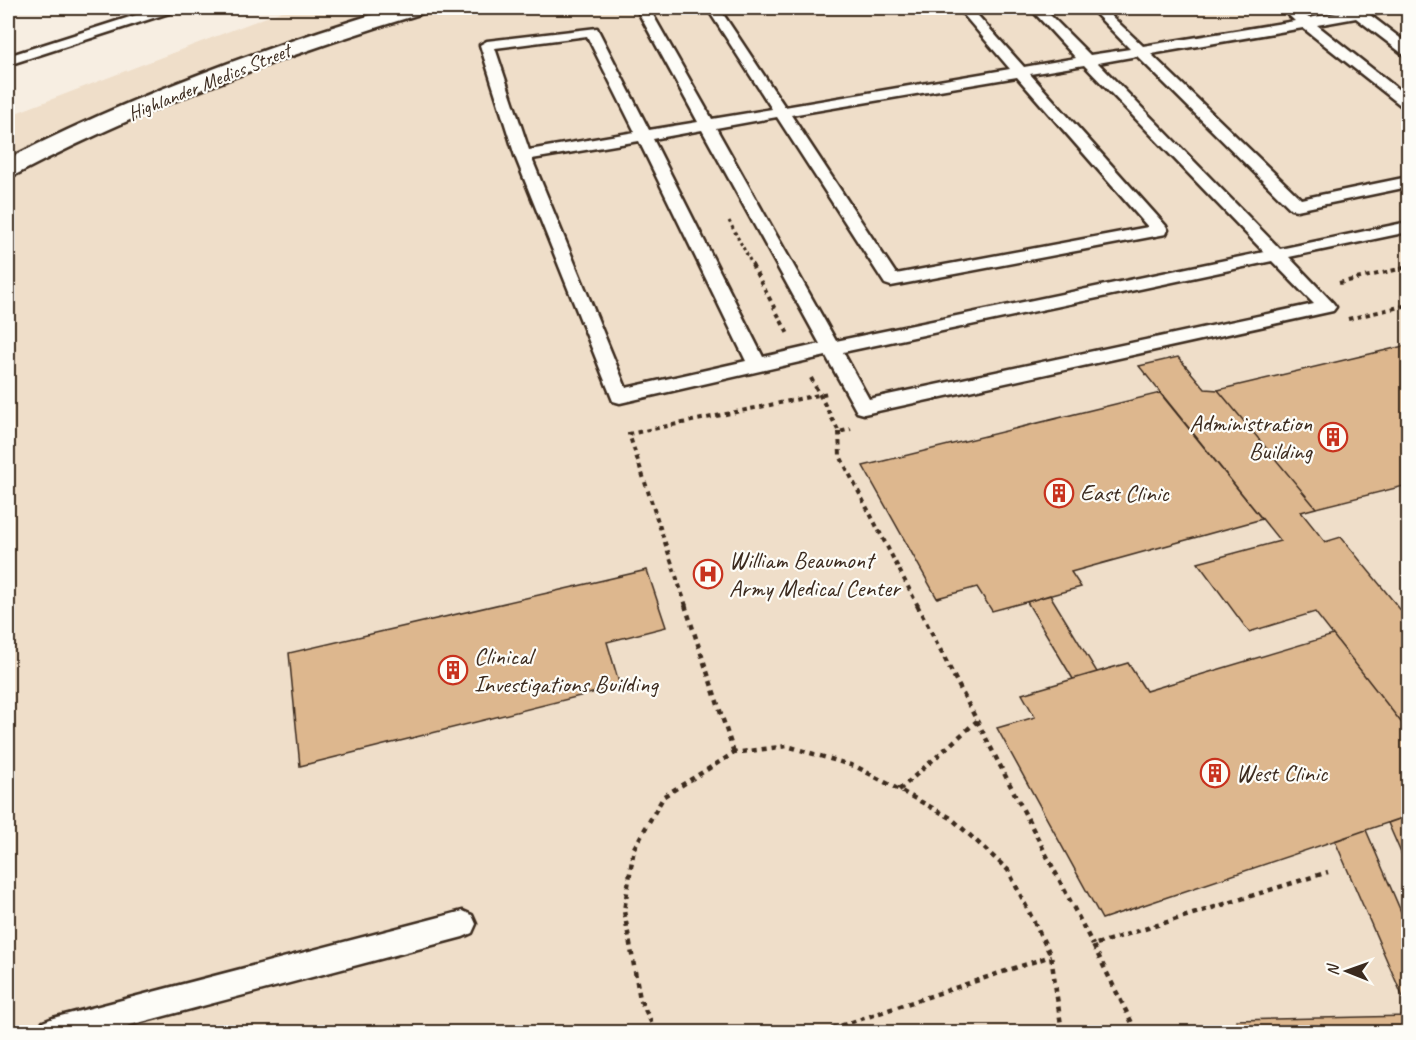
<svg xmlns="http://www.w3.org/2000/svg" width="1416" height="1040" font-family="Caveat,sans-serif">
<rect width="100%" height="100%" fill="#f7eee2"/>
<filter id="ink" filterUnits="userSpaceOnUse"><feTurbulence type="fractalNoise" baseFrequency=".0167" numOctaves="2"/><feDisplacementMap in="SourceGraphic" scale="12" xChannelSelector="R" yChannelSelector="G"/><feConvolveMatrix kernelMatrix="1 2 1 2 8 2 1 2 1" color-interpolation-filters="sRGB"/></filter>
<g filter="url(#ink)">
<!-- built -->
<path fill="#efdec9" d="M290 8H1408V1032H8V116Z"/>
<!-- building -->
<path fill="#ddb78e" stroke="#3b2a1e" stroke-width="1.5" d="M1408 345V485L1316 508 1218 390Z
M1178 357 1205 389 1218 390 1316 508 1301 512 1325 542 1341 537 1408 619V731L1315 612 1249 632 1198 563 1280 541 1139 366Z
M1160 393 1262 519 1071 572 1081 587 992 611 977 587 937 598 863 466Z
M647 570 666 627 607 642 620 686 300 766 289 653Z
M1050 595 1097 672 1073 679 1027 602Z
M1333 635 1408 731V816L1102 919 997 728 1035 717 1022 694 1128 663 1146 691Z
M1408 816V869L1388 823Z
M1366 830 1408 928V1009L1335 841Z
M1408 1016V1032H1240L1236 1020Z"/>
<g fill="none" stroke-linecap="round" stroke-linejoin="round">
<!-- lane casing -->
<g stroke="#3b2a1e" stroke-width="5">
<path id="lane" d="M158 8H177L175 11 8 65V56Z
M636 8H649L712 119 772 109 707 8H719L785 107 1010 69 958 8H971L1024 67 1076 58 1030 8H1043L1090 55 1130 49 1090 8H1103L1143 46 1295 21 1281 8H1295L1309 18 1347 11 1346 8H1389L1388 11 1370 15 1408 44V55L1403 54 1356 18 1317 25 1408 97V109L1403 107 1303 28 1151 54 1301 199 1408 177V187L1297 210 1291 209 1137 56 1098 63 1280 249 1408 222V232L1289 257 1333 303 1336 307 1333 311 864 414 857 412 826 356 620 403 613 401 515 156 480 45 487 41 597 28 649 130 698 122ZM587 36 635 132 529 150 495 48ZM1084 65 1264 252 836 341 716 128 777 117 885 284 891 286 1166 234 1168 230 1166 226 1030 74ZM1017 77 1148 227 896 274 791 115ZM702 130 820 344 763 357 653 139ZM639 141 746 361 626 388 532 159ZM1272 261 1314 304 869 399 843 352Z
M463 911 472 915 476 924 472 933 463 937 104 1032H39L43 1022 53 1018Z"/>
</g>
<!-- street casing -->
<g stroke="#3b2a1e" stroke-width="5">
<path id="street" d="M394 8H426L423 13C284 55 146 107 17 174L8 176V159C129 97 264 47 394 8Z"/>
</g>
<!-- path-far2 -->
<path stroke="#3b2a1e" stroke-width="3" stroke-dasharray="3 3" stroke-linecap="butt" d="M729 221 753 266"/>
<!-- path-far1 -->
<path stroke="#3b2a1e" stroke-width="4" stroke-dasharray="4.5 4.5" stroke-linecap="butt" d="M752 265 788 334
M1339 283 1408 267
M1348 319 1408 305
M811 378 839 432 851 429
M839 432 840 456 918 606
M686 606 629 434 828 393"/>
<!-- path -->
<path stroke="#3b2a1e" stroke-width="4.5" stroke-dasharray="5 5" stroke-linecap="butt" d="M685 605 734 753
M917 605 1093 945
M899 790 977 721
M656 1032 640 999 624 911 634 848 664 796 734 753 787 746 857 767 951 818 1008 870 1051 956 1062 1032
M822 1032 1051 956
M1093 1032 1135 1029 1093 945 1328 872"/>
<!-- lane -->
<use href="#lane" fill="#fdfcf7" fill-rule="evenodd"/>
<!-- street -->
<use href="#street" fill="#fdfcf7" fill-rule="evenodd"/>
</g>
</g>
<!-- icons -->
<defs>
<g id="building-ring" transform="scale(1.5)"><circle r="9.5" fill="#fdfcf7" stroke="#c8321e" stroke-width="1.5"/><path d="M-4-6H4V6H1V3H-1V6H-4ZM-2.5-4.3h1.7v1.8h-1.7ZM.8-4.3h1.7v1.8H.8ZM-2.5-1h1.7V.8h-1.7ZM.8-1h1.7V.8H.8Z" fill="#c8321e"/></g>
<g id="hospital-ring" transform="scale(1.5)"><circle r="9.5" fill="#fdfcf7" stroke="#c8321e" stroke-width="1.5"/><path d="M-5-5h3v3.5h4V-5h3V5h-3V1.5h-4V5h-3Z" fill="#c8321e"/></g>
</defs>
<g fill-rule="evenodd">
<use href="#building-ring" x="1333" y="437"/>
<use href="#building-ring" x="1059" y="493"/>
<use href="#hospital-ring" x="708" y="574"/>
<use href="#building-ring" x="453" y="670"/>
<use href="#building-ring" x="1215" y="773"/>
</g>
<g text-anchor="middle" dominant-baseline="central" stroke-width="4.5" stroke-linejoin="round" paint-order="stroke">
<!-- far-street labels -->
<g font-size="20" fill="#3b2a1e" stroke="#fdfcf7">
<text transform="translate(209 82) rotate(-22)">Highlander Medics Street</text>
</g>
<!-- poi labels -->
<g font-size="24" fill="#3b2a1e" stroke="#fdfcf7" text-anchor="start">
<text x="1312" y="423" text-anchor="end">Administration<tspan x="1312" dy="28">Building</tspan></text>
<text x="1080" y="493">East Clinic</text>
<text x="729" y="560">William Beaumont<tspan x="729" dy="28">Army Medical Center</tspan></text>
<text x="474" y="656">Clinical<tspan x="474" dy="28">Investigations Building</tspan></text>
<text x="1236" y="773">West Clinic</text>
</g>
</g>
<!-- margin -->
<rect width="1416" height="1040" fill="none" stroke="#fdfcf7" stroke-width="30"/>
<rect x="15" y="15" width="1386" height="1010" fill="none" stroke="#3b2a1e" stroke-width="2" filter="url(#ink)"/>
<!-- north arrow -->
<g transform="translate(1347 971) rotate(271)" stroke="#fdfcf7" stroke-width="4.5" paint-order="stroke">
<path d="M0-4.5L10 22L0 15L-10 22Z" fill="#3b2a1e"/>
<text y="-9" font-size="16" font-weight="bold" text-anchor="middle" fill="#3b2a1e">N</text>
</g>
</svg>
